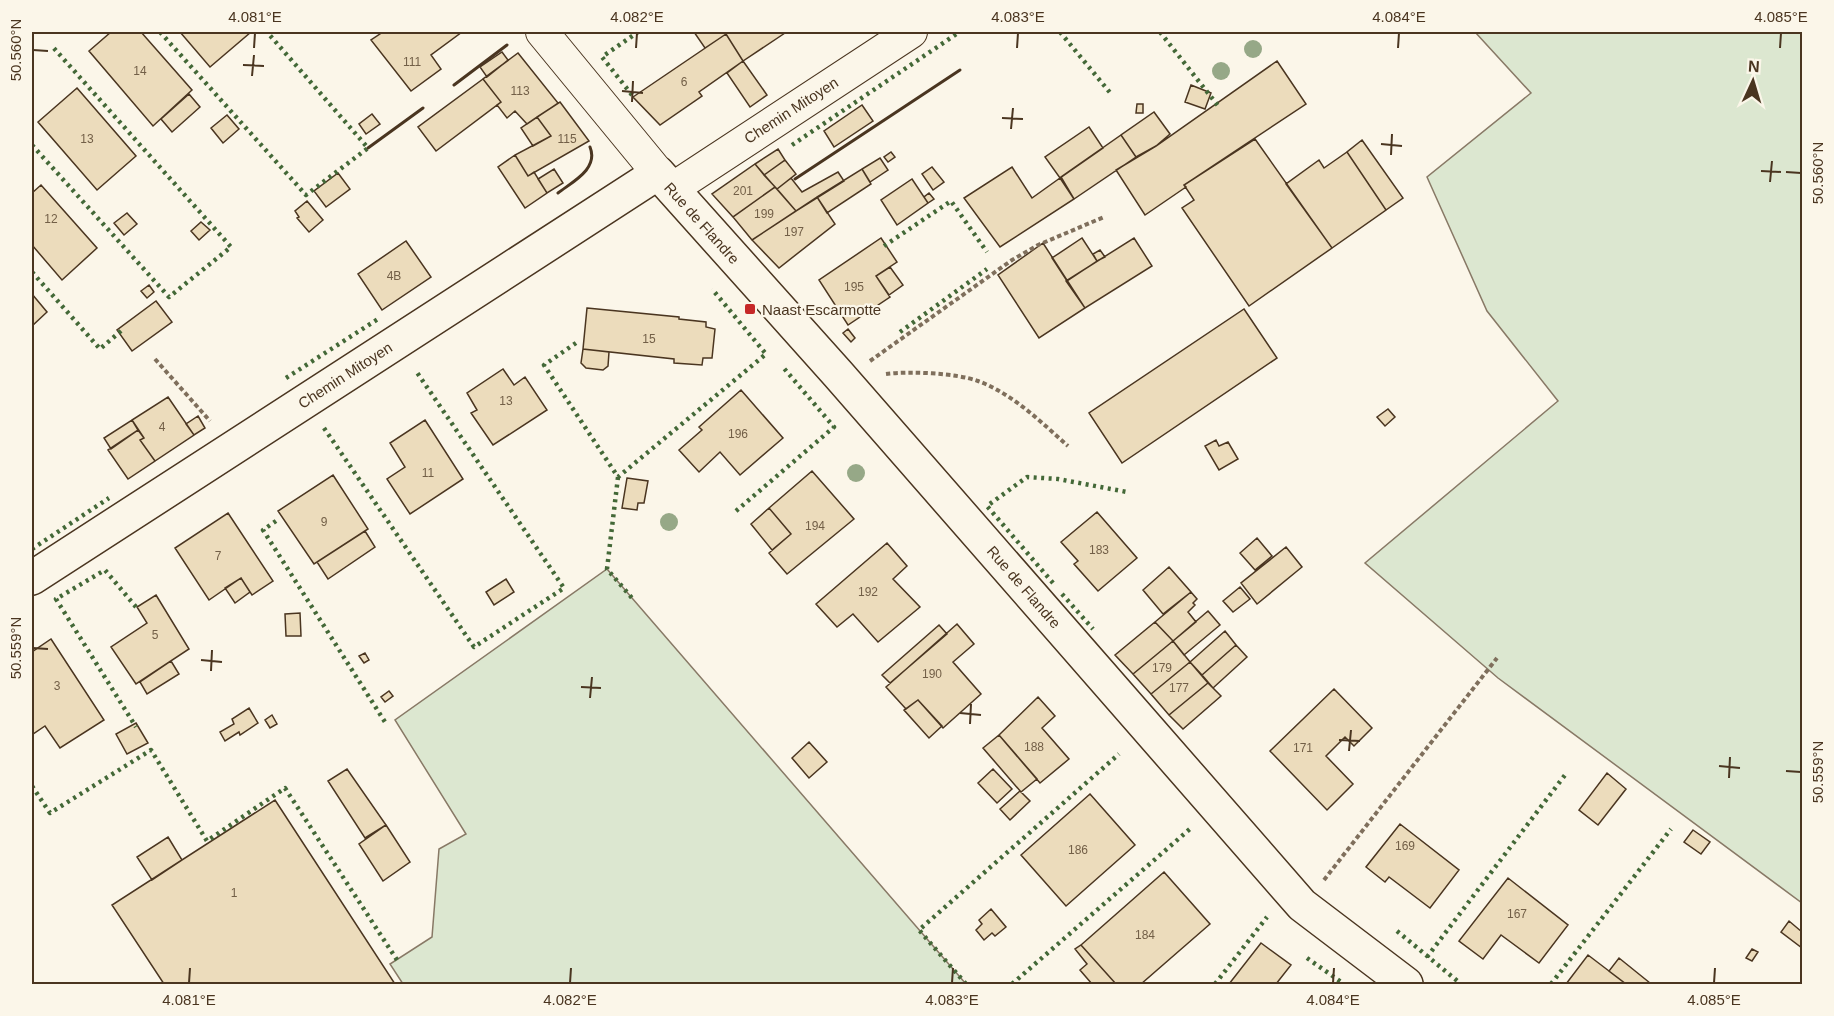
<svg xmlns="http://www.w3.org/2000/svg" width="1834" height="1016" font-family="Helvetica,sans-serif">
<rect width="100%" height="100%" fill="#fbf6e9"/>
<!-- green -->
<path fill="#dce7d0" stroke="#887966" stroke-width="1.5" d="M1475 32H1802V903L1498 678 1365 563 1558 401 1487 311 1427 177 1531 93Z
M607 569 632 598 966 984H403L390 964 432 937 439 849 466 834 395 720Z"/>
<!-- building -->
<path fill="#ecdcbc" stroke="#4a3520" stroke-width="1.5" d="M111 32H141L192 90 153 126 89 51Z
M180 32H251L210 67Z
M383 32H462L431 55 441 69 411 91 371 40Z
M694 32H724L726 34 705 48Z
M729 32H784L785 33 743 61 726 34Z
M726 34 743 61 699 92 702 96 660 125 633 97Z
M502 52 508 60 487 77 480 67Z
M518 53 558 103 527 124 515 111 507 118 497 105 501 102 483 79Z
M743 61 767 95 750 107 727 73Z
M1277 61 1306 104 1184 185 1186 187 1145 215 1116 170 1156 146Z
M483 79 501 102 436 151 418 127Z
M1191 85 1211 93 1205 109 1185 102Z
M77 88 136 156 97 190 38 122Z
M189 94 200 107 172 132 161 119Z
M560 102 589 141 528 176 515 155 551 136 537 117Z
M1137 104H1143V113H1136Z
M862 105 873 121 834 147 824 131Z
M1154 112 1170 134 1156 146 1136 157 1121 135Z
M372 114 380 124 366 134 359 124Z
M227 115 239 129 223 143 211 128Z
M537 117 551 136 533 146 521 128Z
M1089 127 1103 148 1060 178 1045 157Z
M1121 135 1136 157 1074 199 1061 177Z
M1255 139 1332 248 1249 306 1182 208 1194 200 1184 185Z
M1362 140 1403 198 1386 210 1347 152Z
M778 149 785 160 764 175 755 164Z
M891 152 895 157 888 162 884 157Z
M1347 152 1386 210 1332 248 1286 184 1319 160 1324 168Z
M515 155 528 176 534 172 547 193 525 208 498 167Z
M880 158 888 170 870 182 862 169Z
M785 160 796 174 777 189 764 175Z
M755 164 775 187 733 217 712 194Z
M932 167 944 182 933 190 922 174Z
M1012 167 1032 198 1060 178 1074 199 1000 247 964 198Z
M554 169 563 183 547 193 538 179Z
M862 169 871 184 827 213 817 197Z
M838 172 844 181 796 211 777 189 791 178 802 192Z
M338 173 350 189 326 207 314 191Z
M912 179 928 203 897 225 881 200Z
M41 185 97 248 62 280 32 245V193Z
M775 187 796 211 752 240 733 217Z
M929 193 934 199 928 203 924 197Z
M817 197 835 224 779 268 752 240Z
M307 201 323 220 309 232 297 218 299 217 295 211Z
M127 213 137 224 124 235 114 223Z
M201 222 210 230 199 240 191 231Z
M881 238 897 262 876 276 890 297 848 325 819 280Z
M1082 238 1097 261 1067 281 1052 258Z
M1134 238 1152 266 1085 308 1066 281Z
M406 241 431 277 382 310 358 274Z
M1043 243 1085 308 1039 338 998 275Z
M1100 250 1105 257 1097 261 1093 254Z
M890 267 903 285 889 295 876 276Z
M149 285 154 292 147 298 141 291Z
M32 294 47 312 32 326Z
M156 301 172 322 132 351 117 330Z
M587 308 679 317V319L706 322V327L715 329 712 358H703L702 365 674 363V359L583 349Z
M1244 309 1277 358 1122 463 1089 413Z
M848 329 855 338 851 342 843 333Z
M583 349 609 352 608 366 603 370 586 368 581 363Z
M503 369 514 385 525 377 547 410 493 445 471 413 477 410 467 393Z
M741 390 783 438 740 475 720 452 699 472 679 450 702 430 699 427Z
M168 397 194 435 155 461 140 440 144 438 132 420Z
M1388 409 1395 417 1385 426 1377 417Z
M198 416 205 428 194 435 186 424Z
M132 420 138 430 111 449 104 438Z
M425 420 463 479 410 514 387 479 405 467 390 443Z
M138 430 144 438 140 440 155 461 128 479 108 450Z
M1216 440 1219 446 1228 442 1238 459 1219 470 1205 446Z
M812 471 854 519 787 574 769 553 791 534 769 508Z
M333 475 368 529 314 564 278 511Z
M627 478 648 481 644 503H638L637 510 622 508Z
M769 508 791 534 772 550 751 524Z
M1097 512 1137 558 1098 591 1074 564 1078 561 1061 542Z
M228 513 273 581 252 595 241 578 209 600 175 548Z
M365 531 375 547 328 579 317 562Z
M1257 538 1272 556 1255 570 1240 553Z
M887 543 907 566 893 579 920 607 878 642 853 614 837 627 816 604Z
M1286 547 1302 567 1257 604 1241 583Z
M1169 567 1191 592 1163 614 1143 590Z
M241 578 250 592 235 603 225 588Z
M506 579 514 592 494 605 486 592Z
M1240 587 1250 599 1233 612 1223 601Z
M1191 592 1197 599 1193 603 1195 605 1188 612 1196 622 1173 641 1155 622Z
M156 595 189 649 136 684 111 647 147 623 137 607Z
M1208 611 1220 625 1184 655 1173 641Z
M300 613 301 636H286L285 614Z
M1155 622 1173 641 1133 674 1115 655Z
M957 624 974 644 953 662 981 694 943 728 918 700 906 709 886 687Z
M939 625 947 634 890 683 882 675Z
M1225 631 1236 645 1202 675 1190 662Z
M51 639 104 720 60 748 45 726 33 734 32 731V652Z
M1173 641 1190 662 1151 694 1133 674Z
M1236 645 1247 657 1213 688 1202 675Z
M365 653 369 660 364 663 359 656Z
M171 661 179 674 147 694 140 682Z
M1190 662 1208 683 1169 715 1151 694Z
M1208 683 1221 696 1183 729 1169 715Z
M1334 689 1372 728 1354 746 1345 737 1326 756 1353 784 1327 810 1270 751Z
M389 691 393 696 385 702 381 697Z
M1038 697 1055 716 1042 728 1069 759 1040 783 999 735Z
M918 700 942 726 929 738 904 710Z
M249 708 258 723 240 735 239 732 225 741 220 732 234 724 232 719Z
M272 715 277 724 270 728 265 720Z
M136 723 148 743 127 754 116 734Z
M999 735 1037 779 1021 792 983 748Z
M809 742 827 762 809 778 792 758Z
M347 769 386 825 365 838 328 781Z
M993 769 1012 789 997 803 978 783Z
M1607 773 1626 789 1598 825 1579 810Z
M1020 791 1030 801 1010 820 1000 809Z
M1090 794 1135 845 1066 906 1021 855Z
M275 800 395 984H164L112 905Z
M1400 824 1459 870 1430 908 1389 877 1385 882 1366 867Z
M386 825 410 862 383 881 359 844Z
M1693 830 1710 842 1701 854 1684 842Z
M168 837 182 860 152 880 137 857Z
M1164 872 1210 924 1141 984H1116L1081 945Z
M1508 878 1568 925 1539 963 1501 935 1483 959 1459 941Z
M991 909 1006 927 995 936 992 933 984 940 976 930 982 924 979 920Z
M1789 921 1802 932V948L1781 932Z
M1261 943 1291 965 1276 984H1229Z
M1081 945 1116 984H1092L1080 970 1087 964 1075 949Z
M1752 949 1758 952 1752 961 1746 958Z
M1588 955 1609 971 1626 984H1566Z
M1619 958 1650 983 1649 984H1626L1609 971Z"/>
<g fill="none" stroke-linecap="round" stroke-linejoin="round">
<!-- minor casing -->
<g stroke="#4a3520" stroke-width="34">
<path id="minor" d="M542 32 658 173
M672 189 911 32"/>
</g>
<!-- tertiary casing -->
<g stroke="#4a3520" stroke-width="36">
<path id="tertiary" d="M32 578 658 173 838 374 1302 905 1406 984"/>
</g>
<!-- path -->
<path stroke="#7f6f5c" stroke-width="4" stroke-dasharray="4.5 3" stroke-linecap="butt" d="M155 359 210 421
M870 361 1012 260 1038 245 1104 217
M886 374C909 371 956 373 978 381 1013 394 1041 422 1068 446
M1324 880 1497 658"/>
<!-- minor -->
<use href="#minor" stroke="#fbf6e9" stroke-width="32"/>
<!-- tertiary -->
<use href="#tertiary" stroke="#fbf6e9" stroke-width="33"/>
<!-- hedge -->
<path stroke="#436837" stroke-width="4.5" stroke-dasharray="3 4.5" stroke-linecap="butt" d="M160 32 306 195 368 148 267 32
M1060 32 1112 95
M1160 32 1219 107
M632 95 602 57 638 32
M32 145 169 297 231 247 52 46
M792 145 958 33
M884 246 951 201 987 252
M32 272 100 349 122 330
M900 332 987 269
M576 343 544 365 618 477 766 354 712 289
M286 378 378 319
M324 428 474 647 564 588 416 371
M618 477 607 569 632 598
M736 511 834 427 782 366
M276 521 263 530 385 722
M32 549 109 498
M1053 583 987 506 1027 477 1058 479 1127 492
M1062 594 1093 629
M136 607 105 570 56 599 136 727
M32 786 50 813 151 750 207 841 285 788 397 960
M1397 931 1461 984
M1427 957 1565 775
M1307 958 1344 984
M966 984 919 930 1119 754
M1012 984 1191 828
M1215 984 1267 917
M1551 984 1671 829"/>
<!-- wall -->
<path stroke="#4a3520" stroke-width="3" d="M454 85 507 45
M368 148 423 108
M795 179 960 70
M558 193C572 182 599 169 590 147"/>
</g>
<!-- trees -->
<g fill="#96a887">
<circle cx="1253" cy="49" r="9"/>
<circle cx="1221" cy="71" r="9"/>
<circle cx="856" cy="473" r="9"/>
<circle cx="669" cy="522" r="9"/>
</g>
<!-- ticks -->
<path fill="none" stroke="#4a3520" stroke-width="2" d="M254 48 255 33M636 48 637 33M1017 48 1018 33M1398 48 1399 33M1780 48 1781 33M33 50 48 51M243 65 264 66M252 76 254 55M622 91 643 93M632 102 633 81M1002 118 1023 119M1011 129 1013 108M1381 144 1402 146M1391 155 1392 134M1761 171 1781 172M1786 172 1801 173M1770 182 1772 161M33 648 48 649M201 660 222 662M211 671 212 650M581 687 601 688M590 698 592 677M960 713 981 715M970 724 971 704M1339 740 1360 741M1349 751 1351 730M1719 766 1740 768M1786 771 1801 772M1729 778 1730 757M189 983 190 968M570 983 571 968M952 983 953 968M1333 983 1334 968M1714 983 1715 968"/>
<!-- markers -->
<rect fill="#c62828" stroke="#fbf6e9" stroke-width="2" x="744" y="303" width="12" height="12" rx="3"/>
<g text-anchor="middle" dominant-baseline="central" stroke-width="4.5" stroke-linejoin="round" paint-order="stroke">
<!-- number labels -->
<g font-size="12" fill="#725f47">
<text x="412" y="62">111</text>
<text x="140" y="71">14</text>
<text x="684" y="82">6</text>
<text x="520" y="91">113</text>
<text x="87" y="139">13</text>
<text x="567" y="139">115</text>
<text x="743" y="191">201</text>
<text x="764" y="214">199</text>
<text x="51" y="219">12</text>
<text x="794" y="232">197</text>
<text x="394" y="276">4B</text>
<text x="854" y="287">195</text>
<text x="649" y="339">15</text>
<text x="506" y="401">13</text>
<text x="162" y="427">4</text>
<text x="738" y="434">196</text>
<text x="428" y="473">11</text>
<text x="324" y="522">9</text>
<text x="815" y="526">194</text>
<text x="1099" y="550">183</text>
<text x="218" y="556">7</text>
<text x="868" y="592">192</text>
<text x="155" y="635">5</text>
<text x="1162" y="668">179</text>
<text x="932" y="674">190</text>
<text x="57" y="686">3</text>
<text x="1179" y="688">177</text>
<text x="1034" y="747">188</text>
<text x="1303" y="748">171</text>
<text x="1405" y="846">169</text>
<text x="1078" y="850">186</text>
<text x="234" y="893">1</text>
<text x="1517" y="914">167</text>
<text x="1145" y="935">184</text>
</g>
<!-- street labels -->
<g font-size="15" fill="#4a3520" stroke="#fbf6e9">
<text transform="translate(791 110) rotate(-33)">Chemin Mitoyen</text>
<text transform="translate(702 223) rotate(48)">Rue de Flandre</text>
<text transform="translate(345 375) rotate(-33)">Chemin Mitoyen</text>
<text transform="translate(1024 587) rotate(49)">Rue de Flandre</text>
</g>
<!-- poi labels -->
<g font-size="15" fill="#4a3520" stroke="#fbf6e9" text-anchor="start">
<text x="762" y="309">Naast Escarmotte</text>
</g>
</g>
<!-- border -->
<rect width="1834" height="1016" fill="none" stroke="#fbf6e9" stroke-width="66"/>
<!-- north arrow -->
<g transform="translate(1753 81) rotate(4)" stroke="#fbf6e9" stroke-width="4.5" paint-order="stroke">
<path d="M0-4.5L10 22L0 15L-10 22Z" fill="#4a3520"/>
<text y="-9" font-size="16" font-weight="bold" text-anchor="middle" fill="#4a3520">N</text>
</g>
<rect x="33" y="33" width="1768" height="950" fill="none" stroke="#4a3520" stroke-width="2"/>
<g font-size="15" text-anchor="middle" fill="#4a3520">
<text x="255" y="22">4.081°E</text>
<text x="637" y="22">4.082°E</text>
<text x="1018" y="22">4.083°E</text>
<text x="1399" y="22">4.084°E</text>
<text x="1781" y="22">4.085°E</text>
<text transform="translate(16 50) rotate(-90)" y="5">50.560°N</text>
<text transform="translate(1818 173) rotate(-90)" y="5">50.560°N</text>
<text transform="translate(16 648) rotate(-90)" y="5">50.559°N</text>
<text transform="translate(1818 772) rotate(-90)" y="5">50.559°N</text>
<text x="189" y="1005">4.081°E</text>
<text x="570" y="1005">4.082°E</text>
<text x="952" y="1005">4.083°E</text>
<text x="1333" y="1005">4.084°E</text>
<text x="1714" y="1005">4.085°E</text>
</g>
</svg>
